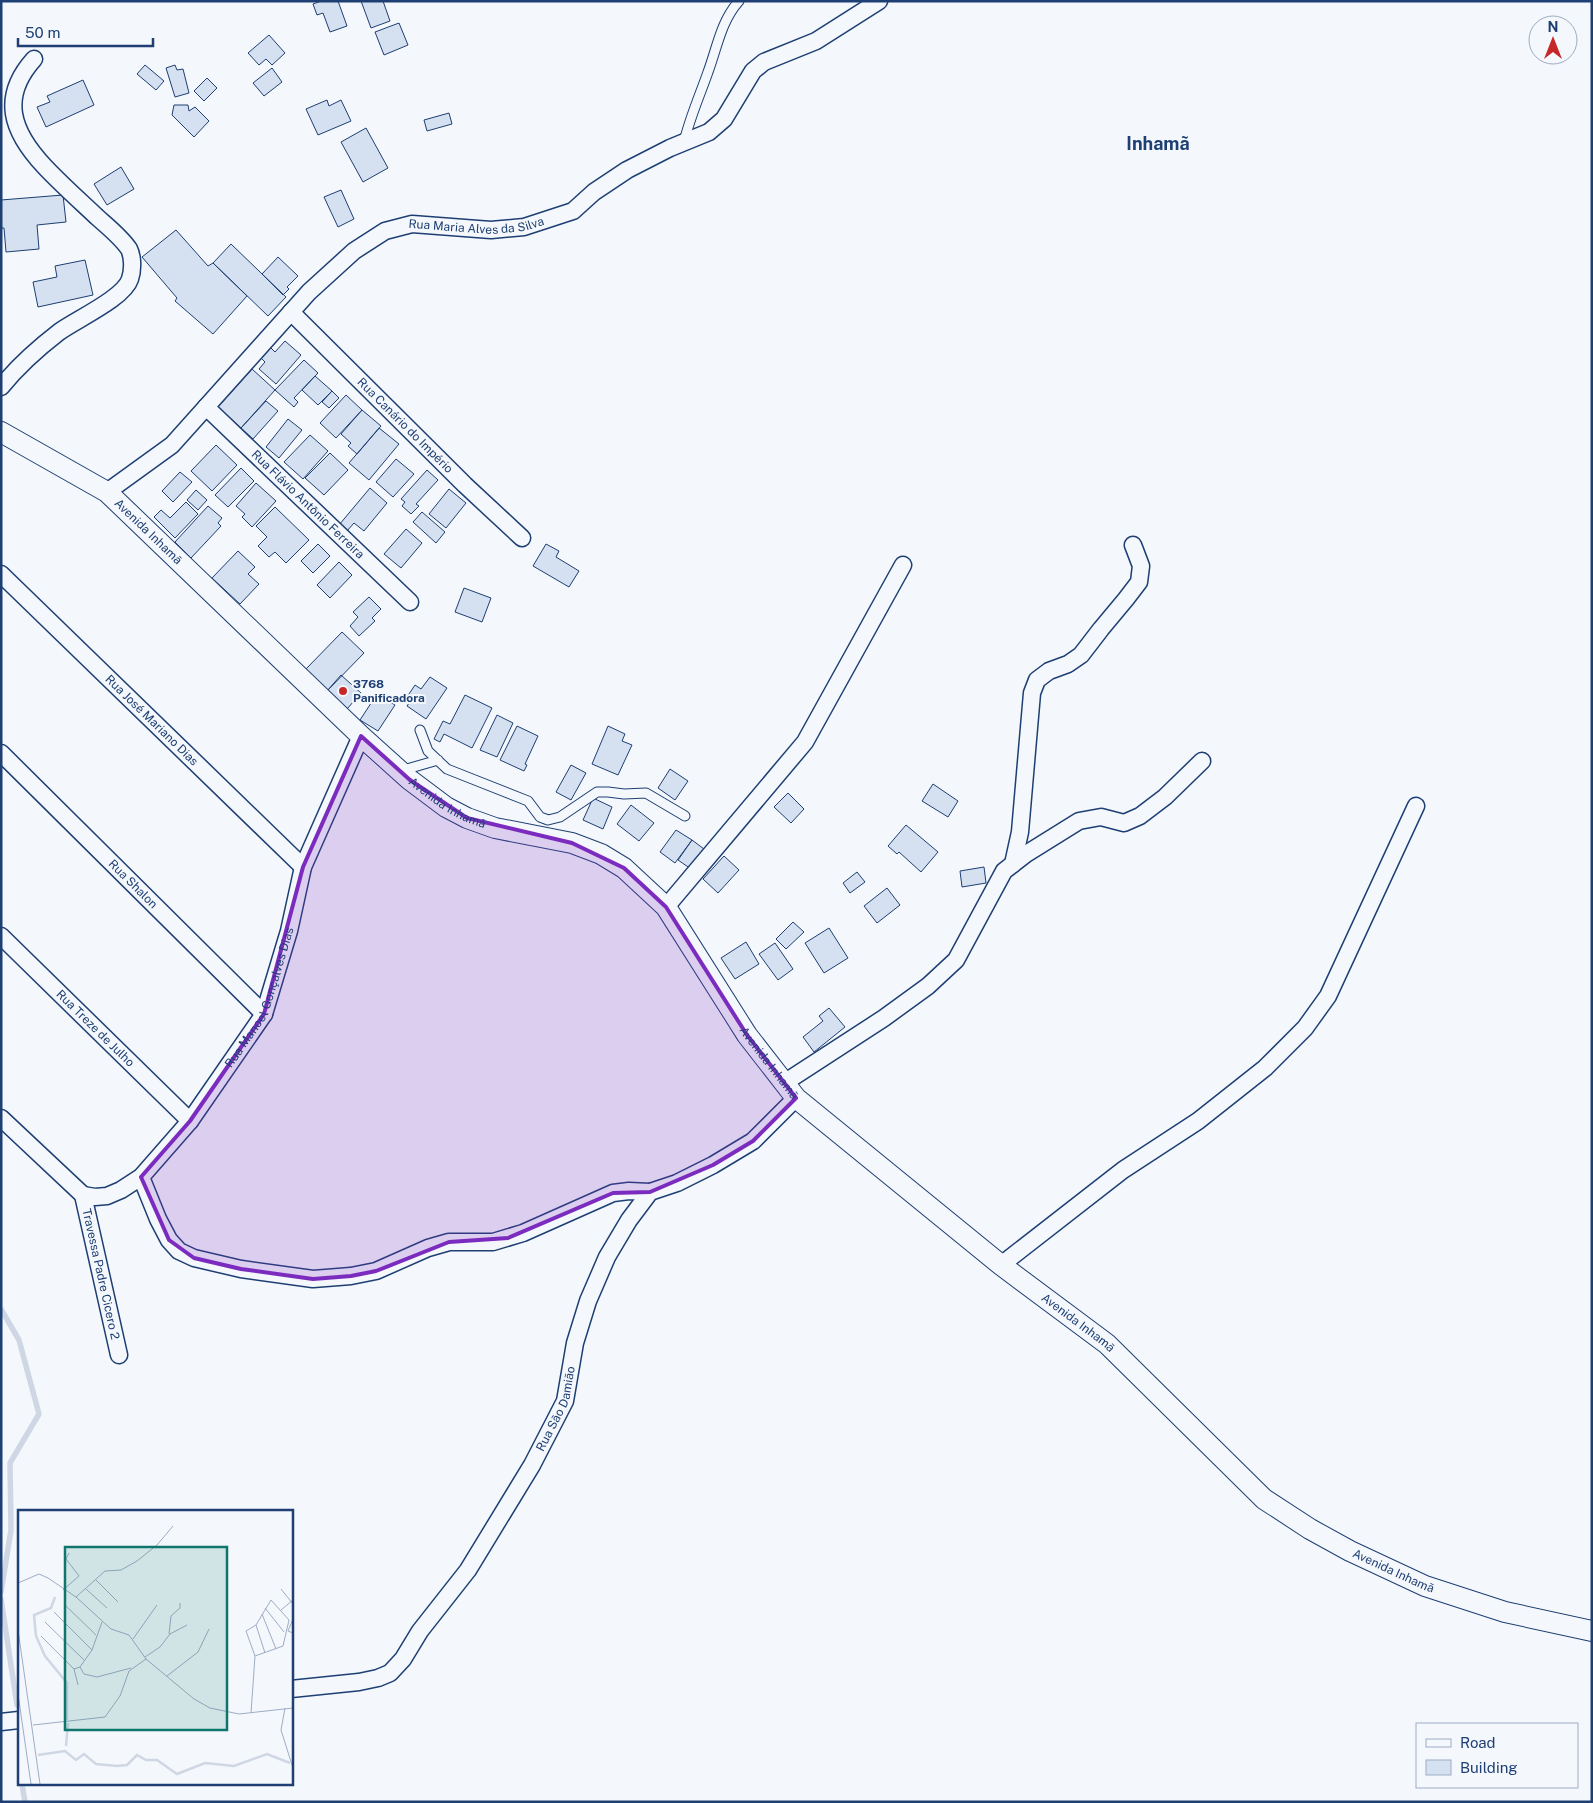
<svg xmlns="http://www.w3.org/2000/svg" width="1593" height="1803" font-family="'Public Sans',sans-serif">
<rect width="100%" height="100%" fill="#f4f7fb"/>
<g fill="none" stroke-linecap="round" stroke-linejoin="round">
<!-- stream -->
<path stroke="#cfd7e4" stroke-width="5.5" d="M1 1309 19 1340 39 1414 10 1463 11 1530 1 1592
M1 1599 17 1705
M22 1784 25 1802"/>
</g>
<!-- building -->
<path fill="#d5e0f0" stroke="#1d3f73" d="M321 1H338L347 26 330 32 323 13 317 15 313 4Z
M361 1H383L390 21 371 28Z
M399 23 408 45 384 55 375 32Z
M269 35 285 53 272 65 266 59 259 65 248 53Z
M145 65 164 81 156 90 137 74Z
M175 65 177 70 183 69 189 93 175 97 166 68Z
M272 68 282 82 264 96 253 83Z
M207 78 217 88 204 101 194 91Z
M83 80 94 105 46 127 37 107 50 102 47 96Z
M327 100 329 106 341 100 351 121 318 135 306 109Z
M174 105H188L189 111 195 107 209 121 194 137 172 115Z
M449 113 452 124 427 131 424 120Z
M366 128 388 168 363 182 341 142Z
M121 167 134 189 107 205 94 184Z
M341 190 354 219 338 227 324 197Z
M63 195 66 222 37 225 39 249 6 252 4 228H1V200Z
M176 230 208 266 213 263 247 296 213 334 175 301 177 298 142 257Z
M231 244 286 297 268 316 213 263Z
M278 257 298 276 287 287 289 289 283 295 262 274Z
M85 260 93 295 38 307 33 282 57 277 55 266Z
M285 341 301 355 276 384 259 369 265 362 260 357 269 346 275 352Z
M304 360 318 373 294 398 298 402 294 407 275 390Z
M252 369 275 390 241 428 218 407Z
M315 376 332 391 318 405 302 390Z
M332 391 339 398 329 408 322 402Z
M346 395 362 410 336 438 320 423Z
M266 401 278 411 253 439 241 428Z
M362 410 381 426 357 454 348 446 351 443 341 434Z
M288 419 302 430 279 458 266 447Z
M379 428 399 444 369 480 349 463Z
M310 435 328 451 303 479 284 462Z
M216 445 237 465 212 491 191 471Z
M330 453 348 470 324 495 305 478Z
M396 459 414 474 393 497 376 482Z
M241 468 254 481 228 507 215 495Z
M427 470 438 480 416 504 419 506 411 514 402 506 405 502 401 499Z
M180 472 192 482 173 502 162 491Z
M256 483 276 501 252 527 242 517 245 514 236 506Z
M370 488 387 503 364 531 354 523 347 531 339 525Z
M449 489 466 503 446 528 429 514Z
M196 490 207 500 198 510 187 500Z
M186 502 198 514 175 538 154 517 161 510 170 518Z
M208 506 222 518 218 523 221 526 191 558 175 542Z
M275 507 309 540 286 563 275 552 269 557 258 546 267 537 256 526Z
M422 512 445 532 436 543 413 522Z
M406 529 422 543 401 568 384 554Z
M318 544 330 556 313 573 301 561Z
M546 544 559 551 556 557 579 571 569 587 533 566Z
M238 551 255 567 248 574 259 584 240 604 212 578Z
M339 562 352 575 330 598 317 585Z
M464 588 491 598 482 622 455 612Z
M369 597 381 609 372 618 375 621 359 636 350 626 358 617 353 612Z
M342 632 364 653 327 691 305 670Z
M341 675 361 693 347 709 327 691Z
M430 677 447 688 426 719 407 706 411 700 407 697 415 685 421 689Z
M377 694 395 705 378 731 360 720Z
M465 695 492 708 472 748 444 734 440 742 434 739 443 721 450 724Z
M497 715 513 723 497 757 480 750Z
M517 726 538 736 525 764 527 765 524 771 500 760Z
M608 726 625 734 622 741 632 745 618 775 592 764Z
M571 765 586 773 571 800 556 792Z
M670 769 688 781 675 800 658 788Z
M933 784 958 801 948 817 922 801Z
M788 793 804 809 791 823 774 807Z
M593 798 612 807 603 829 583 820Z
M631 805 654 823 639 841 617 824Z
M906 825 938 852 921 872 899 852 897 854 888 846Z
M676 830 692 840 675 863 660 852Z
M692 840 704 849 691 869 678 860Z
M724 856 739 870 718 893 703 879Z
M984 867 986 883 962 887 960 871Z
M857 872 865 882 850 893 843 883Z
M887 888 900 905 877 923 864 906Z
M793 922 804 932 786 949 776 939Z
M829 928 848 958 824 973 805 943Z
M746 942 759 964 735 979 721 958Z
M775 943 793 969 778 980 759 954Z
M829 1008 845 1027 814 1052 803 1037 823 1021 819 1016Z"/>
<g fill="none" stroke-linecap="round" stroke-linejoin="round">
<!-- service casing -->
<g stroke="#1d3f73" stroke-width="11">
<path id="service" d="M684 142C690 117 700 95 708 72 717 48 721 21 739 1
M420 730 428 751 447 769 528 801 540 817 548 820 560 817 597 792H608L624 794 646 793 685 816
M400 771 438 760"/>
</g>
<!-- minor casing -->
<g stroke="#1d3f73" stroke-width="19">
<g id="minor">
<path id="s1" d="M291 312 465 485 522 538"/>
<path d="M1 387C18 366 37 349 59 332 77 319 124 298 130 279 133 270 133 257 129 249 121 237 107 226 97 217 79 200 61 184 45 167 11 131 0 97 34 59"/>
<path id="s2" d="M206 407 410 602"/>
<path id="s3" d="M107 492 172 445 309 292 354 251 385 231 412 224 491 230 524 227 573 211 594 192 627 170 670 148 709 132 724 119 753 71 764 62 816 41 879 1"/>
<path id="s4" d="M1 574 303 867"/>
<path id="s5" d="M1 753 264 1014"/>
<path d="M1013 864 1020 832 1032 693 1037 680 1049 671 1068 664 1081 655 1101 629 1126 599 1139 582 1141 566 1133 545"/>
<path d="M666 907 805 742 903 565"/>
<path id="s6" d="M1 936 190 1121"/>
<path d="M784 1083 884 1018 928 986 956 960 1004 871 1026 854 1079 821 1101 817 1124 823 1140 816 1165 797 1202 761"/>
<path d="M1 1118 83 1195"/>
<path d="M141 1177 158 1219 169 1240 179 1251 194 1258 241 1269 313 1279 351 1276 376 1271 428 1248 449 1242H493L523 1233 613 1193 629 1191 650 1192"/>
<path id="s7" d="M83 1195 95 1197 107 1196 121 1190 141 1177 190 1121 264 1014 289 931 303 867 361 736"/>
<path id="s8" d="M83 1195 119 1355"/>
<path d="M1001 1265 1123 1170 1198 1121 1265 1068 1305 1028 1328 996 1416 806"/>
<path id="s9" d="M291 1689 359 1682 378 1678 390 1673 403 1659 420 1631 468 1570 532 1465 565 1401 575 1343 588 1301 607 1257 629 1220 650 1192 677 1183 713 1165 753 1141 796 1098"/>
<path d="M1 1722 19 1720"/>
</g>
</g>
<!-- tertiary casing -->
<g stroke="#1d3f73" stroke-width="22">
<g id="tertiary">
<path id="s10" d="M1 432 107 492 361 736 410 780 446 807 467 818 495 828 572 843 601 854 624 868 666 907 747 1035 796 1098 1001 1265 1107 1344 1264 1499 1310 1529 1350 1551 1425 1586 1505 1612 1592 1631"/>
</g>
</g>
<!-- service -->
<use href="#service" stroke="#f4f7fb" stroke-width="9"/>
<!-- minor -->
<use href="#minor" stroke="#f4f7fb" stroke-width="16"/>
<!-- tertiary -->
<use href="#tertiary" stroke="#f4f7fb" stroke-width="20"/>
</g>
<!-- marked area -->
<path fill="#7b2cbf" fill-opacity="0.2" stroke="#7b2cbf" stroke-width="4" stroke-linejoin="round" d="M361 736 410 780 467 818 572 843 624 868 666 907 747 1035 796 1098 753 1141 713 1165 650 1192 613 1193 508 1238 449 1242 376 1271 351 1276 313 1279 241 1269 194 1258 169 1240 141 1177 190 1121 264 1014 303 867Z"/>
<!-- markers -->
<circle fill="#c62828" stroke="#f4f7fb" stroke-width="2" cx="343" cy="691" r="5"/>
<g text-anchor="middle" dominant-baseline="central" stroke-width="4" stroke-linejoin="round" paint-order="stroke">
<!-- street labels -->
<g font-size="12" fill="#1d3f73" stroke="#f4f7fb">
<text stroke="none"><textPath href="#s3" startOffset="476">Rua Maria Alves da Silva</textPath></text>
<text stroke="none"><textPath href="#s1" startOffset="161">Rua Canário do Império</textPath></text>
<text stroke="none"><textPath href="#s2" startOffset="141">Rua Flávio Antônio Ferreira</textPath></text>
<text stroke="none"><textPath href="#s10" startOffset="179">Avenida Inhamã</textPath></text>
<text stroke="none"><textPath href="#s4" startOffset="210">Rua José Mariano Dias</textPath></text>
<text stroke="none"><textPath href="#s10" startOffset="584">Avenida Inhamã</textPath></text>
<text stroke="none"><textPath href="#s5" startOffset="186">Rua Shalon</textPath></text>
<text stroke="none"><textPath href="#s7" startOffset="281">Rua Manoel Gonçalves Dias</textPath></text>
<text stroke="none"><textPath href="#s6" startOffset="132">Rua Treze de Julho</textPath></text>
<text stroke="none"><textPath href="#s10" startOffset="1019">Avenida Inhamã</textPath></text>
<text stroke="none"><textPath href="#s8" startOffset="81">Travessa Padre Cicero 2</textPath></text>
<text stroke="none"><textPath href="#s10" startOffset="1424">Avenida Inhamã</textPath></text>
<text stroke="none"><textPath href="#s9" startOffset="415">Rua São Damião</textPath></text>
<text stroke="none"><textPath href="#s10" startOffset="1829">Avenida Inhamã</textPath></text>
</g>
<!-- poi labels -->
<g font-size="12" font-weight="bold" fill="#1d3f73" stroke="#f4f7fb" text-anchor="start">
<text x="353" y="684">3768<tspan x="353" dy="14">Panificadora</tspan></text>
</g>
<!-- district labels -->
<g font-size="18" font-weight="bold" fill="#1d3f73" stroke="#f4f7fb">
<text x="1158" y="143">Inhamã</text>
</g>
</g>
<!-- overview -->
<g transform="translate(18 1510)">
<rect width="275" height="275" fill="#f4f7fb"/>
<path fill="none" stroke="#cfd7e4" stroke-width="2.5" d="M37 87 33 98 16 105 18 126 27 146 49 173V210M48 236 50 213M20 245 47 241 58 250 66 244 78 254 99 256 109 255 119 245 128 250H139L159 264 187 253 216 256 249 244 272 253"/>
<path fill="none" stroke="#9eadc5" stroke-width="1" d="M77 69 100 92M0 73 21 64 30 68 58 87 93 119 111 125 128 149 176 189 192 198 221 204 275 198M68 79 89 98M263 79 275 94M45 80 61 66 48 49 51 43M58 87 87 61 103 60 119 51 139 35 155 16M47 95 78 125M247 98 266 122M263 100 275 90M36 102 74 140M244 104 258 139M275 109 270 121 275 123M27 112 67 151M238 115 247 143M0 120 22 274M151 124 153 106 162 98V93M23 126 56 159M115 129 139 95M127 147 142 137 152 124 169 115M62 157 66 164 79 167 113 158M56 159 62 157 74 140 84 112M56 159 60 175M149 166 180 142 191 119M0 184 13 274M267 198 263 220 275 258M233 203 237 146 228 121 238 115 253 90 271 110 265 136 237 146M15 215 87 207 102 186 111 161 128 149"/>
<path fill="#0f766e" fill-opacity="0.15" stroke="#0f766e" stroke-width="2.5" d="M47 37H209V220H47Z"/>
<rect width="275" height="275" fill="none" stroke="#1d3f73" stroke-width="2.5"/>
</g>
<!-- border -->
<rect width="1593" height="1803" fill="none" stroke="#1d3f73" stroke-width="5"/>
<!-- legend -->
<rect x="1416" y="1723" width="162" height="65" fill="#f4f7fb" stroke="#9eadc5"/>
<rect x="1426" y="1739" width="25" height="8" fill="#f4f7fb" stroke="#9eadc5"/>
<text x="1460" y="1748" font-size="15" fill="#1d3f73">Road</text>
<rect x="1426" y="1760" width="25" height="15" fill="#d5e0f0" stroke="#9eadc5"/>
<text x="1460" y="1773" font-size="15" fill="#1d3f73">Building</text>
<!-- north arrow -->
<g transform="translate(1553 40)"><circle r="24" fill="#f4f7fb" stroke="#9eadc5"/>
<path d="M0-4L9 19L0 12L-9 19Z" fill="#c62828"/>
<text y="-8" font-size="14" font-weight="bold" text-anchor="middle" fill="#1d3f73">N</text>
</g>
<!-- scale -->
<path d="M18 38v8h135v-8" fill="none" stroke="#1d3f73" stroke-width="2.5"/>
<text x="25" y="38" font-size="15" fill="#1d3f73" stroke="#f4f7fb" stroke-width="4" paint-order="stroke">50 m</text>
</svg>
